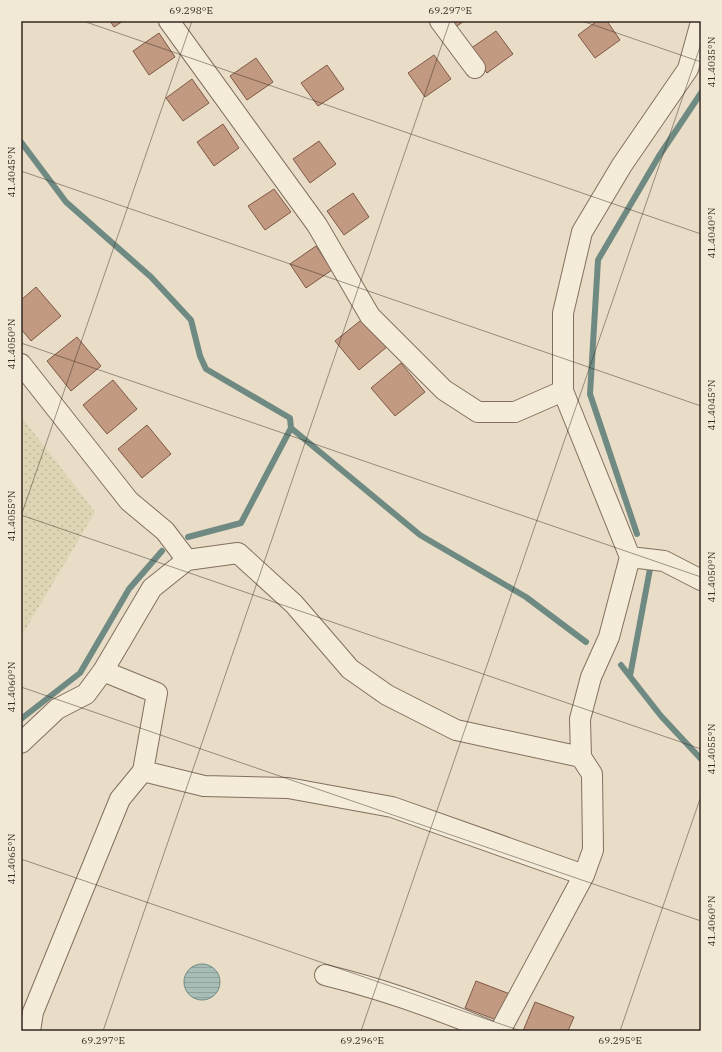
<svg xmlns="http://www.w3.org/2000/svg" width="722" height="1052" font-family="'IBM Plex Serif',serif">
<defs>
<pattern id="farmland-dots" width="8" height="8" patternUnits="userSpaceOnUse"><rect width="8" height="8" fill="#ded5b5"/><path d="M2 2h.1M6 6h.1" fill="none" stroke="#bfb79b" stroke-width="1.8" stroke-linecap="round"/></pattern>
<pattern id="water-rules" width="6" height="5" patternUnits="userSpaceOnUse"><rect width="6" height="5" fill="#a8bdb6"/><path d="M0 2.5h6" fill="none" stroke="#91a29c"/></pattern>
</defs>
<rect width="100%" height="100%" fill="#e9ddc7"/>
<!-- farmland -->
<path fill="url(#farmland-dots)" d="M21 416 95 512 21 637Z"/>
<!-- water -->
<path fill="url(#water-rules)" stroke="#6f8a82" d="M184 982a18 18 0 1 1 36 0a18 18 0 1 1-36 0Z"/>
<g fill="none" stroke-linecap="round" stroke-linejoin="round">
<!-- stream -->
<path stroke="#6f8a82" stroke-width="6" d="M21 142 66 202 151 277 191 320 200 356 206 369 290 418 291 428 241 523 188 537
M291 428 420 535 526 597 586 642
M637 534 590 394 598 260 659 156 701 93
M621 665 661 716 701 759
M630 676 650 569
M21 719 80 673 129 589 162 551"/>
</g>
<!-- building -->
<path fill="#c29981" stroke="#7f5a47" d="M110 21H123L114 27Z
M448 21H464L453 29Z
M597 21H607L620 40 595 58 578 35Z
M496 31 513 54 487 73 470 49Z
M159 33 175 57 149 75 133 51Z
M434 55 451 79 425 97 408 73Z
M256 58 273 82 247 100 230 76Z
M327 65 344 89 318 106 301 83Z
M192 79 209 103 183 121 166 98Z
M223 124 239 148 214 166 197 142Z
M319 141 336 164 310 183 293 159Z
M274 189 291 212 265 230 248 206Z
M353 193 369 217 344 235 327 211Z
M316 246 332 270 306 288 290 264Z
M36 287 61 316 31 341 21 329V300Z
M365 317 388 346 359 370 335 341Z
M77 337 101 366 71 391 47 361Z
M401 363 425 392 395 416 371 388Z
M113 380 137 409 107 434 83 405Z
M147 425 171 454 142 478 118 449Z
M476 981 510 994 499 1021 465 1008Z
M535 1002 574 1017 568 1031H523Z"/>
<g fill="none" stroke-linecap="round" stroke-linejoin="round">
<!-- street casing -->
<g stroke="#82705e" stroke-width="22">
<path id="street" d="M169 21 317 225 370 316 444 390 478 412H515L563 391
M440 21 475 68
M21 364 129 501 165 531 187 560
M630 557 664 561 701 580
M21 743 57 709 86 694 103 671 152 588 187 560 238 553 294 604 350 669 387 695 456 730 581 757
M143 771 204 786 288 788 392 807 584 875
M325 975C382 989 436 1008 490 1031
M30 1031 33 1012 120 799 143 771 157 693 103 671
M500 1031 584 875 593 850 592 774 581 757 580 719 591 677 609 637 630 557 563 391V313L582 232 622 165 688 69 701 22"/>
</g>
<!-- street -->
<use href="#street" stroke="#f5ebd9" stroke-width="20"/>
</g>
<!-- ticks -->
<path fill="none" stroke="#342920" stroke-width="1" stroke-opacity="0.45" d="M83 21 701 234M582 21 701 62M21 171 701 406M21 343 701 577M21 515 701 749M21 516 192 21M21 687 701 921M21 859 521 1031M21 1031H22M103 1031 450 21M361 1031 701 44M620 1031 701 796"/>
<!-- border -->
<rect width="722" height="1052" fill="none" stroke="#f1e8d6" stroke-width="44"/>
<rect x="22" y="22" width="678" height="1008" fill="none" stroke="#342920" stroke-width="1.5"/>
<g font-size="10" text-anchor="middle" fill="#342920">
<text x="191" y="14">69.298°E</text>
<text x="450" y="14">69.297°E</text>
<text transform="translate(711 62) rotate(-90)" y="4">41.4035°N</text>
<text transform="translate(11 172) rotate(-90)" y="4">41.4045°N</text>
<text transform="translate(711 233) rotate(-90)" y="4">41.4040°N</text>
<text transform="translate(11 344) rotate(-90)" y="4">41.4050°N</text>
<text transform="translate(711 405) rotate(-90)" y="4">41.4045°N</text>
<text transform="translate(11 516) rotate(-90)" y="4">41.4055°N</text>
<text transform="translate(711 577) rotate(-90)" y="4">41.4050°N</text>
<text transform="translate(11 687) rotate(-90)" y="4">41.4060°N</text>
<text transform="translate(711 749) rotate(-90)" y="4">41.4055°N</text>
<text transform="translate(11 859) rotate(-90)" y="4">41.4065°N</text>
<text transform="translate(711 921) rotate(-90)" y="4">41.4060°N</text>
<text x="103" y="1044">69.297°E</text>
<text x="362" y="1044">69.296°E</text>
<text x="620" y="1044">69.295°E</text>
</g>
</svg>
